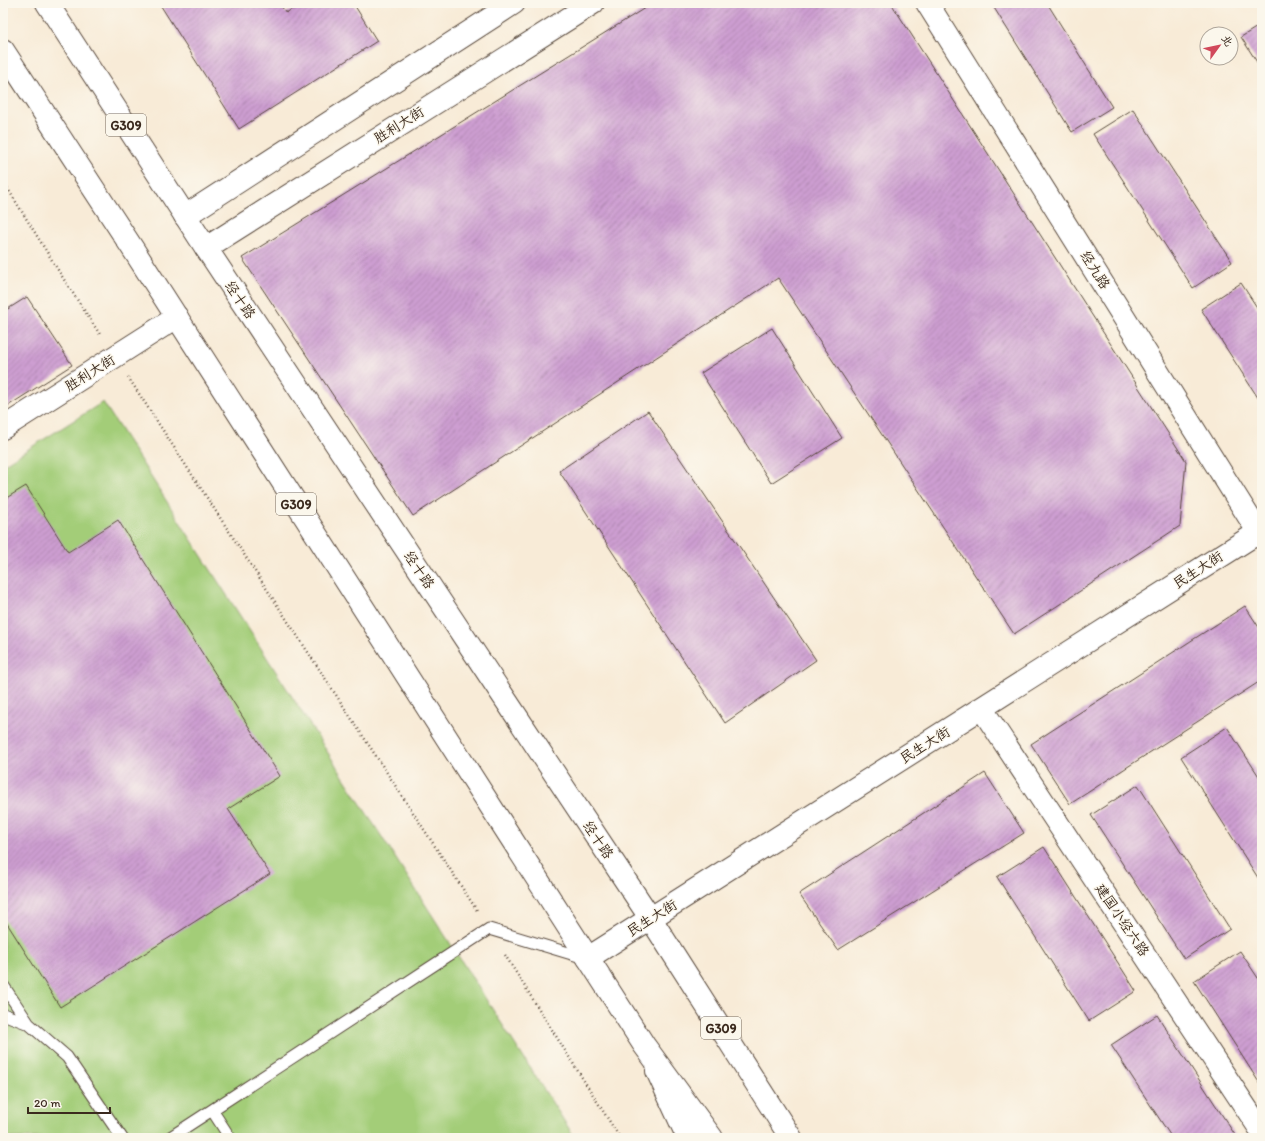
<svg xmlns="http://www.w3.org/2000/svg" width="1265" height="1141" font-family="Itim,'LXGW WenKai TC',sans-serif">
<defs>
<pattern id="building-hatch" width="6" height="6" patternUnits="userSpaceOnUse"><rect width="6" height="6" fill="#cd9ed1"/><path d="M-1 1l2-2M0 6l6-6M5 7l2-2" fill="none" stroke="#a881a9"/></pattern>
</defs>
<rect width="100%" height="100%" fill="#fbf7ec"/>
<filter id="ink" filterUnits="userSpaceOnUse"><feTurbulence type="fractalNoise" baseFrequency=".025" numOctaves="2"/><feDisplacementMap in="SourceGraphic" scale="8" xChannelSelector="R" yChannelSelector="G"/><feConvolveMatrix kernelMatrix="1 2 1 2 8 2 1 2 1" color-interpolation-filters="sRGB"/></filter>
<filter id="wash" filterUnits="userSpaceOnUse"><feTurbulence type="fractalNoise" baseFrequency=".012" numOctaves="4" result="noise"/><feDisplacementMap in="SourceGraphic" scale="16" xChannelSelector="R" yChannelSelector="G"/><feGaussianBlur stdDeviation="0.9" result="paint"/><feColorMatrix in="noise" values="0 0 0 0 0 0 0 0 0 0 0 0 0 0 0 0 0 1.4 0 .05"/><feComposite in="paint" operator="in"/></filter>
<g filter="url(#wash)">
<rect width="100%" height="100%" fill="#f8ebd7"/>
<!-- pitch -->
<path fill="#a3cd78" stroke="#6f7c4b" d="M103 402 575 1138H3V465Z"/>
<g id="blocks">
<!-- building -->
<path fill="url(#building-hatch)" d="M159 3H279L286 13 301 3H353L377 41 239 129Z
M653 3H891L1186 461 1180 526 1014 634 778 278 413 516 242 258Z
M991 3H1047L1112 107 1072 132Z
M1262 24V70L1241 37Z
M1133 109 1232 262 1193 288 1093 134Z
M1241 283 1262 315V404L1201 309Z
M27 297 72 365 3 409V312Z
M772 328 842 438 771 483 701 373Z
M648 411 816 660 725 723 559 471Z
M26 486 68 552 118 520 280 776 228 809 270 874 60 1007 3 917V500Z
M1245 606 1262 632V680L1070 804 1031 744Z
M1227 727 1262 781V884L1181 757Z
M985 773 1024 833 838 950 799 894Z
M1138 785 1230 929 1184 959 1091 815Z
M1044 847 1136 991 1089 1021 997 877Z
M1240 951 1262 984V1087L1194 981Z
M1157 1015 1237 1138H1172L1111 1045Z"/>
</g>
</g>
<g filter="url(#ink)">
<use href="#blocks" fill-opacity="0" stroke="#57473a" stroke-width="1"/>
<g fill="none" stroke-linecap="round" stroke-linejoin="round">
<!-- service casing -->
<g stroke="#57473a" stroke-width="13">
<path id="service" d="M3 985 29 1024
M3 1014 29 1024 67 1057 122 1138
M169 1138 212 1110
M230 1138 212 1110 489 929 585 958"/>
</g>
<!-- minor casing -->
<g stroke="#57473a" stroke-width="24">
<path id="minor" d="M3 428 177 317
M982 709 1262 1132"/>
</g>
<!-- tertiary casing -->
<g stroke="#57473a" stroke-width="24">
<path id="tertiary" d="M927 3 1262 538
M185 216 514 3
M206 248 593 3"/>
</g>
<!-- secondary casing -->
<g stroke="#57473a" stroke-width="24">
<path id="secondary" d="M588 958 1262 530
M657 1071 688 1138"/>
</g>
<!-- trunk casing -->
<g stroke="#57473a" stroke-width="24">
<path id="trunk" d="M47 3 206 248 651 919 791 1138
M3 50 133 249 588 958 644 1045 712 1138"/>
</g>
<!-- path -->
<path stroke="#57473a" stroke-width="2.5" stroke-dasharray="1 3" stroke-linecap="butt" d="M3 181 63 278 101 336
M128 377 478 912
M505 955 620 1138"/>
<!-- service -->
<use href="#service" stroke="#fff" stroke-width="11"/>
<!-- minor -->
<use href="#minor" stroke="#fff" stroke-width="22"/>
<!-- tertiary -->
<use href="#tertiary" stroke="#fff" stroke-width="22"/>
<!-- secondary -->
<use href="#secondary" stroke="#fff" stroke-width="22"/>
<!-- trunk -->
<use href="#trunk" stroke="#fff" stroke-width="22"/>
</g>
</g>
<g text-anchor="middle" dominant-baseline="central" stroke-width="3" stroke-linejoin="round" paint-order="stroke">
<!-- shield labels -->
<g fill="#fbf7ec" stroke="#75685c" stroke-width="1">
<rect x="106" y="114" width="40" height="22" rx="3"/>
<rect x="276" y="493" width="40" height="22" rx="3"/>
<rect x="701" y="1017" width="40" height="22" rx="3"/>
</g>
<g font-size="13" font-weight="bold" fill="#3b2a1e">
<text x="126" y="125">G309</text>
<text x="296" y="504">G309</text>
<text x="721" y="1028">G309</text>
</g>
<!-- street labels -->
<g font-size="14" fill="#3b2a1e" stroke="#fbf7ec">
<text transform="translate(399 125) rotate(-32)">胜利大街</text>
<text transform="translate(1095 270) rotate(58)">经九路</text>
<text transform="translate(240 300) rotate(56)">经十路</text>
<text transform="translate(90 373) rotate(-32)">胜利大街</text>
<text transform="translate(419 570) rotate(56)">经十路</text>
<text transform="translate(1198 570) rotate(-33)">民生大街</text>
<text transform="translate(925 745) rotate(-32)">民生大街</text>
<text transform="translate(598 840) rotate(56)">经十路</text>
<text transform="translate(652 918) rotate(-32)">民生大街</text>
<text transform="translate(1122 920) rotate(56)">建国小经六路</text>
</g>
</g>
<!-- margin -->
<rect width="1265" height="1141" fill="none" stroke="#fbf7ec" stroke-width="16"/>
<!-- north arrow -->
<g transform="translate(1219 46) rotate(57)"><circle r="19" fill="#fbf7ec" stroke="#aea59a"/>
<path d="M0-3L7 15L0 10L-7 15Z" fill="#d1495b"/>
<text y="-6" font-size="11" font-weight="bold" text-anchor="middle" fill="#3b2a1e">北</text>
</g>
<!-- scale -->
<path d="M28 1107v6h82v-6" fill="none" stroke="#3b2a1e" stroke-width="2"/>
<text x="34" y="1107" font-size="12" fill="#3b2a1e" stroke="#fbf7ec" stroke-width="3" paint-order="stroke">20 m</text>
</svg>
